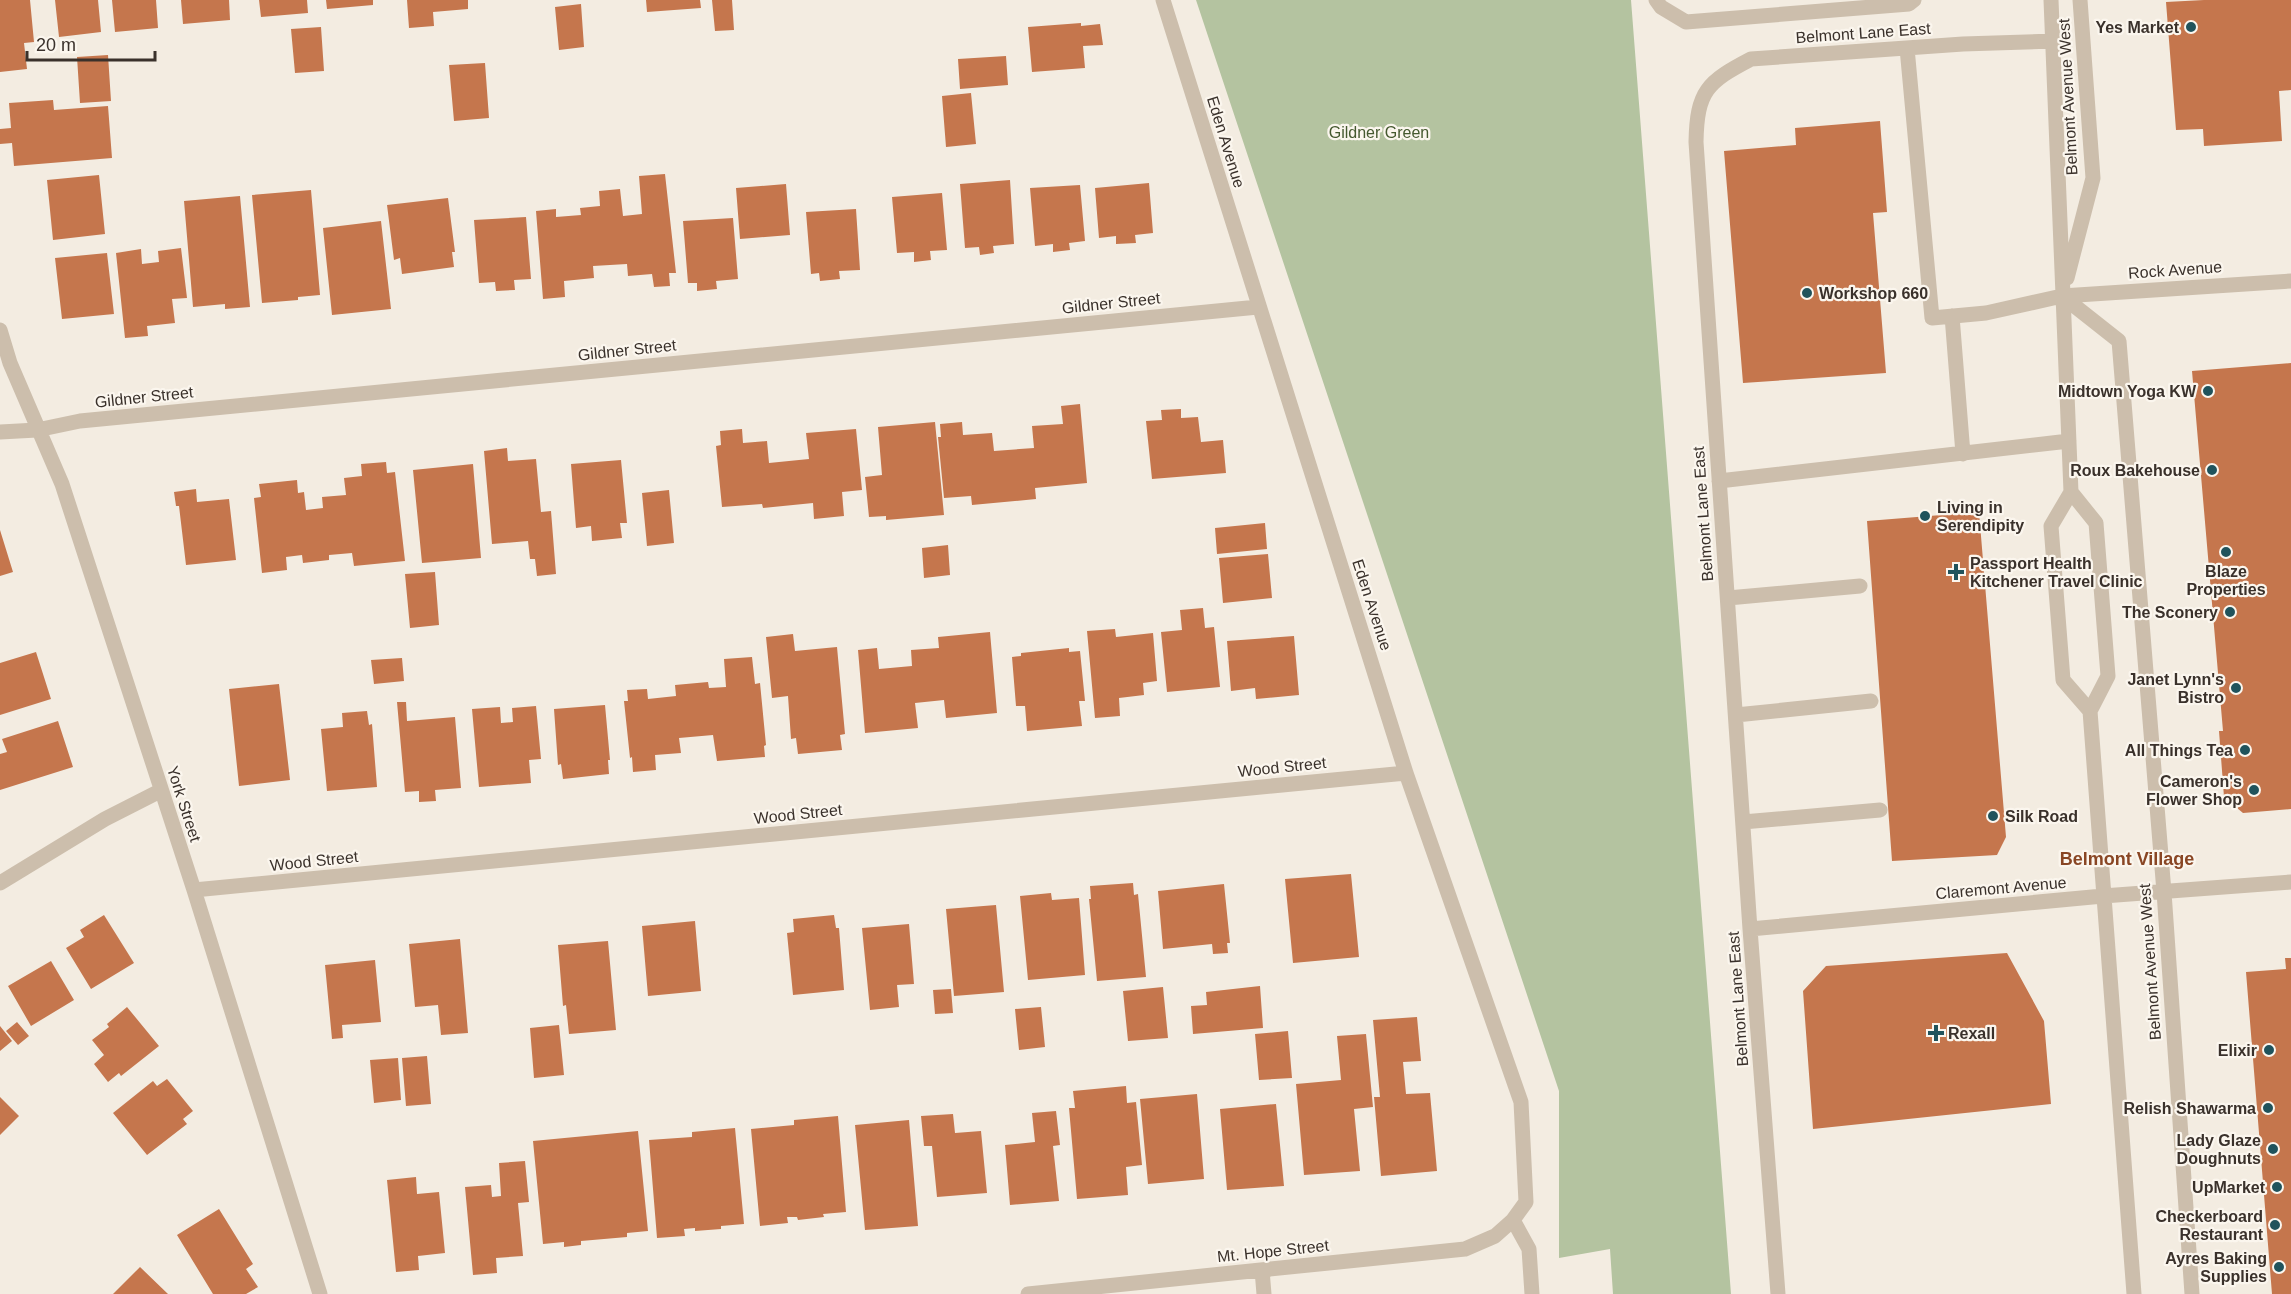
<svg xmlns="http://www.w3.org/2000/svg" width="2291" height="1294" font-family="Helvetica,sans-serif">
<rect width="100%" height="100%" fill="#f3ece1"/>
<!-- green -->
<path fill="#b4c3a0" d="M1196 0H1631L1731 1294H1613L1610 1249 1559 1258V1091Z"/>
<!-- building -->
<path fill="#c5764d" d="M0 0H30L34 42 24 43 27 69 0 72Z
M55 0H98L101 32 59 37Z
M112 0H156L158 28 115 32Z
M181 0H229L230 20 183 24Z
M259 0H307L308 13 261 17Z
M326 0H373V5L327 9Z
M407 0H468V9L433 12 434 26 409 28Z
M646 0H700L701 8 647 12Z
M712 0H732L734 30 715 31Z
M2204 0H2291V90L2279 91 2282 141 2204 146 2203 129 2176 130 2166 2Z
M581 4 584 47 559 50 555 7Z
M1081 23V26L1100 24 1103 45 1083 46 1085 68 1032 72 1028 27Z
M321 27 324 71 295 73 291 29Z
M108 55 111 101 80 103 77 57Z
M1006 56 1008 85 960 89 958 59Z
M485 63 489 118 454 121 449 65Z
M971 93 976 144 946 147 942 96Z
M53 100 54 110 108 106 112 158 14 166 12 143 0 144V129L11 128 9 103Z
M1880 121 1887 212 1873 213 1886 373 1743 383 1724 151 1796 145 1795 128Z
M665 174 676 273H669L670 286 654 287 652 274 628 276 627 264 593 266 594 278 564 281 565 297 543 299 536 211 556 209V217L581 215 580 208 600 206 599 191 620 189 623 216 642 214 639 176Z
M99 175 105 234 53 240 47 180Z
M1010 180 1014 244 993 246 994 253 980 255 979 247 965 248 960 184Z
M1149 183 1153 233 1135 235 1136 243 1116 244V236L1099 238 1095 188Z
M786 184 790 235 740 239 736 188Z
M1080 185 1085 241 1069 243 1070 250 1053 252V244L1035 246 1030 188Z
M311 190 320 295 298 297V300L262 303 252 195Z
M942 193 947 250 930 251 931 260 914 262V252L897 253 892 197Z
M240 196 250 307 225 309V304L193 307 184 201Z
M448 198 455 252H452L454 267 402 274 400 258 394 260 387 205Z
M856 209 860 270 839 271 840 279 820 281 819 273 811 274 806 212Z
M526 217 531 279 514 280 515 290 496 291 495 282 479 283 474 220Z
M733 218 738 279 716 281 717 289 697 291V283H688L683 221Z
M381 221 391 309 332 315 323 228Z
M181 248 187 298 172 299 175 323 147 326 148 336 125 338 116 253 141 249 142 264 159 262 158 251Z
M107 253 114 314 62 319 55 258Z
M2291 363V809L2243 813 2224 797 2219 731H2223L2192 371Z
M1080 404 1087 483 1035 488 1036 499 1015 501 972 505 971 496 944 498 938 437H941L940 424 962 422 963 435 992 433 994 451 1034 448 1032 426 1063 424 1061 406Z
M1181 409V418L1198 417 1201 442 1223 440 1226 473 1152 479 1146 421 1162 420 1161 410Z
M935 422 944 515 886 520V516L869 517 865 477 882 475 878 427Z
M742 429 743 443 767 441 769 463 809 459 806 433 856 429 862 490 842 492 844 516 814 519 813 503 763 508 762 504 722 507 716 446 721 445 720 431Z
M507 448 508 461 536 459 541 512 551 511 556 574 537 576 535 559H530L528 541 492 544 484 451Z
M621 460 627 523H620L622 538 592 541 591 526 576 528 571 464Z
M386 462 387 473 395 472 405 561 354 566 352 553 329 555V560L303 563 302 555 286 557 287 570 262 573 254 498 261 497 259 484 297 480 298 493 304 492 306 510 323 508 322 497 346 495 344 478 362 476 361 464Z
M473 464 481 558 422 563 413 470Z
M196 489 197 502 229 499 236 560 186 565 179 506H176L174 492Z
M669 490 674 543 647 546 642 493Z
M1979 512 2006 837 1997 855 1892 861 1867 521Z
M1265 523 1267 549 1217 554 1215 528Z
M0 530 13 572 0 576Z
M948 545 950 575 924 578 922 548Z
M1268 554 1272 598 1223 603 1219 558Z
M435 572 439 625 410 628 405 574Z
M1203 608 1205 628 1214 627 1220 687 1167 692 1161 632 1182 630 1180 610Z
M1115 629 1116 637 1153 633 1157 681 1143 683 1144 695 1119 698 1120 716 1095 718 1087 631Z
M990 632 997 713 946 718 944 700 915 703 918 728 865 733 858 650 877 648 879 669 912 666 911 650 939 648 938 637Z
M793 634 795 651 837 647 845 734 840 735 842 750 798 754 796 738 791 739 788 696 772 698 766 637Z
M1294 636 1299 695 1256 699 1255 688 1231 691 1227 641Z
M1069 648V652L1080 651 1085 701H1079L1082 726 1027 731 1025 706H1016L1012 657 1021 656V653Z
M36 652 51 699 0 715V663Z
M752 657 755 684 760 683 766 745 764 746 765 757 717 761 713 735 679 738 681 753 655 755 656 770 633 772 632 757 630 758 624 701H628L627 690 647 689 648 699 676 696 675 685 708 682 709 688 726 687 724 659Z
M402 658 404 681 374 684 371 660Z
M279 684 290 780 239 786 229 689Z
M397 702H406L407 721 455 717 461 788 435 790 436 801 419 802V791L405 792Z
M605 705 610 760H608L609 774 563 779 561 764 558 765 554 709Z
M536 706 541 759 529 760 531 783 479 787 472 709 500 707 501 723 513 722 512 708Z
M367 711 369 725 372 724 377 787 327 791 321 729 343 727 342 713Z
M58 721 73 767 0 790V754L7 752 2 739Z
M1351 874 1359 957 1293 963 1285 879Z
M1133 883 1134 895 1138 894 1146 977 1097 981 1089 899H1091L1090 886Z
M1224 884 1230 943H1227L1228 953 1213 954 1212 944 1163 949 1158 891Z
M1051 893 1052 900 1079 898 1085 975 1028 980 1020 896Z
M996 905 1004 992 954 996 946 909Z
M104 915 134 963 91 989 66 948 84 937 80 930Z
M834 915 836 928H839L844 990 793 995 787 933 794 932 793 919Z
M695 921 701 991 648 996 642 926Z
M909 924 914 984 897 985 899 1007 870 1010 862 928Z
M460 939 468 1033 441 1035 438 1005 415 1007 409 944Z
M608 941 616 1030 569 1034 566 1005 563 1006 558 945Z
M2007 953 2044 1021 2051 1104 1813 1129 1803 991 1826 966Z
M2285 958H2291V1294H2272L2246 972 2286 969Z
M375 960 381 1022 342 1025 343 1038 332 1039 325 965Z
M51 961 74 1000 31 1026 8 986Z
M1260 986 1263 1028 1193 1034 1191 1006 1207 1005 1206 992Z
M1163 987 1168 1038 1128 1041 1123 991Z
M951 989 953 1013 935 1014 933 990Z
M127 1007 159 1046 121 1076 119 1073 108 1082 94 1064 104 1055 92 1040 109 1027 107 1024Z
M1041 1007 1045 1047 1019 1050 1015 1009Z
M1417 1017 1421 1061 1403 1062 1406 1094 1430 1093 1437 1171 1381 1176 1374 1097H1380L1373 1020Z
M17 1022 29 1036 18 1045 6 1031Z
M559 1025 564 1075 534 1078 530 1028Z
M0 1026 12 1041 0 1051Z
M1288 1031 1292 1078 1259 1080 1255 1034Z
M1366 1034 1373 1107 1354 1109 1360 1171 1304 1175 1296 1084 1341 1080 1337 1036Z
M427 1056 431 1104 406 1106 402 1058Z
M398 1058 401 1100 374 1103 370 1060Z
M167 1079 193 1111 183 1119 187 1124 147 1155 113 1113 153 1081 157 1086Z
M1126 1086 1127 1103 1136 1102 1142 1165 1126 1167 1128 1195 1077 1199 1069 1108H1075L1073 1091Z
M1197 1094 1204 1179 1148 1184 1140 1099Z
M0 1097 19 1116 0 1135Z
M1276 1104 1284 1186 1227 1190 1220 1109Z
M1056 1111 1060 1145 1053 1146 1059 1201 1010 1205 1005 1145 1035 1142 1032 1113Z
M953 1114 955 1133 981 1131 987 1193 937 1197 932 1146H924L921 1116Z
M838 1116 846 1212 823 1214 824 1217 798 1220 797 1217H787L788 1223 760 1226 751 1129 794 1125V1120Z
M909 1120 918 1226 865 1230 855 1125Z
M735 1128 744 1224 721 1226V1229L695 1231V1228L684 1229 685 1236 657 1238 649 1140 692 1137V1132Z
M638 1131 648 1231 627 1233V1237L581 1241V1245L564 1247V1242L543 1244 533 1141Z
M525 1161 529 1202 518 1203 523 1256 496 1258 497 1273 473 1275 465 1187 491 1185 492 1197 501 1196 499 1163Z
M416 1177 417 1194 439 1192 445 1253 418 1256 419 1270 396 1272 387 1180Z
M219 1209 253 1264 246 1269 258 1287 246 1294H213L177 1235Z
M140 1267 168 1294H113Z"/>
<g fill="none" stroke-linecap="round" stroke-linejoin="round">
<!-- minor -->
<path stroke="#ccbeac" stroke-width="15" d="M1656 0 1661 7 1686 22 1909 4 1914 0
M2051 0 2071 492 2051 526 2063 680 2090 711
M1907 48 1932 318 1986 313 2062 296 2291 281
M2067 278 2093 178 2080 0
M2062 296 2119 341 2164 892 2192 1294
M1952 316 1963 454
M0 330 10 363 62 484 194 890 320 1294
M0 432 37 430 80 421 1258 307
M1719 481 2069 441
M2071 492 2096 523 2108 676 2090 711 2134 1294
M1728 598 1860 586
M1736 715 1871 701
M1743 822 1880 810
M0 883 105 819 160 791
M194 890 1406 773
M1750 929 2103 896 2291 882
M1513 1220 1529 1249 1532 1294
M1262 1270 1264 1294
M1028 1294 1465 1249 1495 1236 1513 1220 1526 1202 1521 1102 1406 773 1163 0
M1778 1294 1750 929 1696 142C1697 91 1707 82 1751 59L1963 44 2053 41"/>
</g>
<!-- markers -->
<g fill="#20535c" stroke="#fbf6ee" stroke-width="2">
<circle cx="2191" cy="27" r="6"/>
<circle cx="1807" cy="293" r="6"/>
<circle cx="2208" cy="391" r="6"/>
<circle cx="2212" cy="470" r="6"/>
<circle cx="1925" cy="516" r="6"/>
<circle cx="2226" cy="552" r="6"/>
<path d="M1953 563h6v6h6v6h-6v6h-6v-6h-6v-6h6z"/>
<circle cx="2230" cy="612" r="6"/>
<circle cx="2236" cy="688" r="6"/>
<circle cx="2245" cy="750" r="6"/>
<circle cx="2254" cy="790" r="6"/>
<circle cx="1993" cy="816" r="6"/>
<path d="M1933 1024h6v6h6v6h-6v6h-6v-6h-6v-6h6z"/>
<circle cx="2269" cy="1050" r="6"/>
<circle cx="2268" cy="1108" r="6"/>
<circle cx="2273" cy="1149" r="6"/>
<circle cx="2277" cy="1187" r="6"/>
<circle cx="2275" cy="1225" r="6"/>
<circle cx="2279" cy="1267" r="6"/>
</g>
<g text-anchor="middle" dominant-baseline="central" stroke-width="4.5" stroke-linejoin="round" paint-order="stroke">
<!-- poi labels -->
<g font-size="16" font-weight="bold" fill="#3a312b" stroke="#fbf6ee" text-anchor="end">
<text x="2179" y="27">Yes Market</text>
<text x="1819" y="293" text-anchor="start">Workshop 660</text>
<text x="2196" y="391">Midtown Yoga KW</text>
<text x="2200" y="470">Roux Bakehouse</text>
<text x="1937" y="507" text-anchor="start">Living in<tspan x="1937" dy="18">Serendipity</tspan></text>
<text x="1970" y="563" text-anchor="start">Passport Health<tspan x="1970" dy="18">Kitchener Travel Clinic</tspan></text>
<text x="2226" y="571" text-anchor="middle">Blaze<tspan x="2226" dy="18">Properties</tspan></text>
<text x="2218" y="612">The Sconery</text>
<text x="2224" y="679">Janet Lynn's<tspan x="2224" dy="18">Bistro</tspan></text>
<text x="2233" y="750">All Things Tea</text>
<text x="2242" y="781">Cameron's<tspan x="2242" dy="18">Flower Shop</tspan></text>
<text x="2005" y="816" text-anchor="start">Silk Road</text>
<text x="1948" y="1033" text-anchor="start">Rexall</text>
<text x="2257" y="1050">Elixir</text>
<text x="2256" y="1108">Relish Shawarma</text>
<text x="2261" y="1140">Lady Glaze<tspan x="2261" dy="18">Doughnuts</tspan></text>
<text x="2265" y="1187">UpMarket</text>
<text x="2263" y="1216">Checkerboard<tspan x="2263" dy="18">Restaurant</tspan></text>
<text x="2267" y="1258">Ayres Baking<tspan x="2267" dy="18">Supplies</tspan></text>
</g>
<!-- street labels -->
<g font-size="16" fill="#3a312b" stroke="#fbf6ee">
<text transform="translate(1863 33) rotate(-4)">Belmont Lane East</text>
<text transform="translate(2068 97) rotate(-93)">Belmont Avenue West</text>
<text transform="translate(1226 142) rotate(73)">Eden Avenue</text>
<text transform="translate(2175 270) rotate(-4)">Rock Avenue</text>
<text transform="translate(1111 303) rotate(-6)">Gildner Street</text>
<text transform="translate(627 350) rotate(-6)">Gildner Street</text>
<text transform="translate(144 397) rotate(-6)">Gildner Street</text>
<text transform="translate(1703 514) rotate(-94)">Belmont Lane East</text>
<text transform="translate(1372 605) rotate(72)">Eden Avenue</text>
<text transform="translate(1282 767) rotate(-6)">Wood Street</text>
<text transform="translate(184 804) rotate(72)">York Street</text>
<text transform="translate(798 814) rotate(-6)">Wood Street</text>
<text transform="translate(314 861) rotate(-6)">Wood Street</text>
<text transform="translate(2001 888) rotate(-5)">Claremont Avenue</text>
<text transform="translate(2150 962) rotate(-94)">Belmont Avenue West</text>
<text transform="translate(1738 999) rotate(-94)">Belmont Lane East</text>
<text transform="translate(1273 1251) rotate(-6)">Mt. Hope Street</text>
</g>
<!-- park labels -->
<g font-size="16" fill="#45592f" stroke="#fbf6ee">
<text x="1379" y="132">Gildner Green</text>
</g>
<!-- neighbourhood labels -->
<g font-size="18" font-weight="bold" fill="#894624" stroke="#fbf6ee">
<text x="2127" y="859">Belmont Village</text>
</g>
</g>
<!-- scale -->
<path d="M27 51v9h128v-9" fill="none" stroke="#3a312b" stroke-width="3"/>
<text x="36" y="51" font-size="18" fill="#3a312b" stroke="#fbf6ee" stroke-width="4.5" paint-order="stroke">20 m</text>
</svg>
